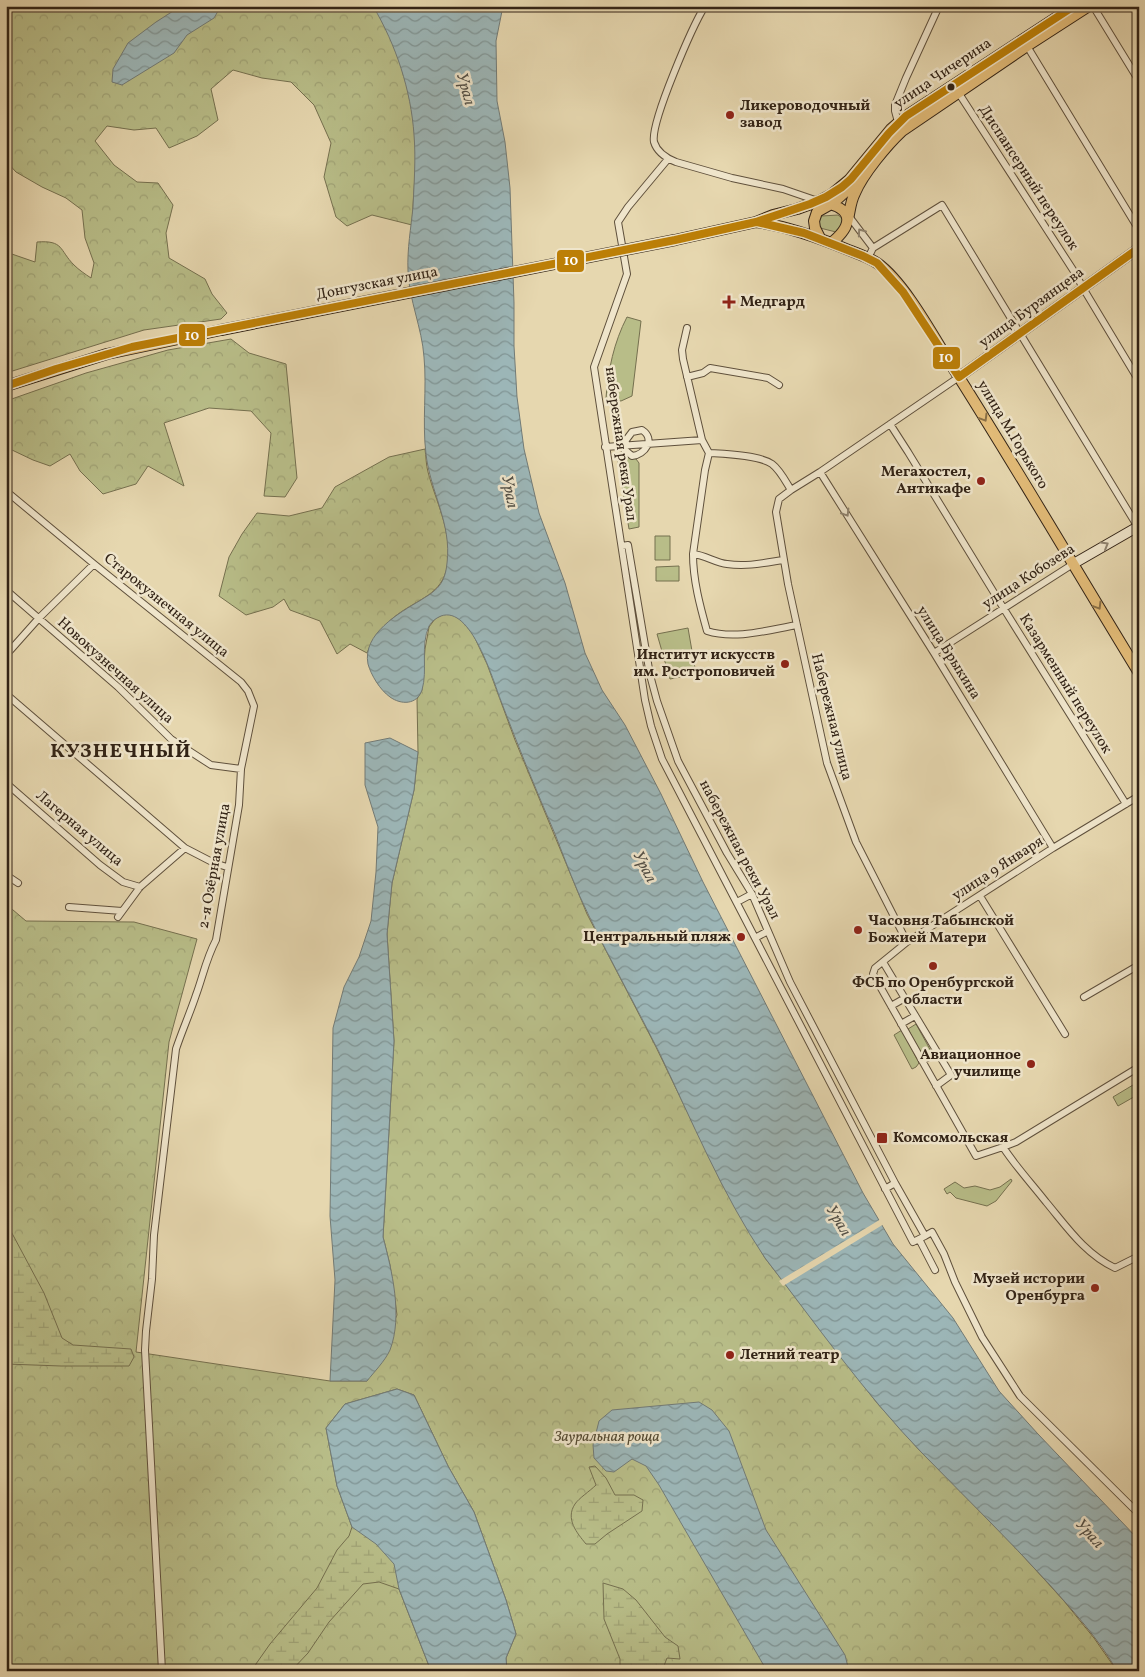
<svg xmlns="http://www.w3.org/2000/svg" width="1145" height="1677" font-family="Vollkorn,serif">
<defs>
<pattern id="forest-crowns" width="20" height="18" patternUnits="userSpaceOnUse" patternTransform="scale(1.25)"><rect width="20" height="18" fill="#b8bd88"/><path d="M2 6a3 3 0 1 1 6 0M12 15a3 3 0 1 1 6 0" fill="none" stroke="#9fa275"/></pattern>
<pattern id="wetland-marsh" width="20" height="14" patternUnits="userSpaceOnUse" patternTransform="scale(1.25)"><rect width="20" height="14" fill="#b8bd88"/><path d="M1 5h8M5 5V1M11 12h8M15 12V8" fill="none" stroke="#9fa275"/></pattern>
<pattern id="water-waves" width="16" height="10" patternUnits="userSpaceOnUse" patternTransform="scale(1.25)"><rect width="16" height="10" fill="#9cb6b7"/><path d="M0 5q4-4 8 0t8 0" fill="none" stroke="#809494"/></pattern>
</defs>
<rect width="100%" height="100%" fill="#e6d7af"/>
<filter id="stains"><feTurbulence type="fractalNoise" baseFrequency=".004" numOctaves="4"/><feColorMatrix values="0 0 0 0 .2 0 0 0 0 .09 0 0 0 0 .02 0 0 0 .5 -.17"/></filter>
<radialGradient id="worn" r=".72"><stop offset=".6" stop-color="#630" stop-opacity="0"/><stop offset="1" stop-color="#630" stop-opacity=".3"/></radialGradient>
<!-- green -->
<path fill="#b8bd88" stroke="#75704f" d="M838 215 843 219 844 223 836 232 820 228 818 221 822 216Z
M627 317 641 321 632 396 621 401 606 398C608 370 614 342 627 317Z
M624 452 636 459 639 463V527L629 529 617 455Z
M655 536H670V560H655Z
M679 566V581H656V567Z
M688 628 696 674 670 679 657 634Z
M916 1024 932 1053 924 1058 908 1029Z
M902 1030 919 1063 916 1067 912 1069 894 1035Z
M1138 1082 1139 1094 1118 1106 1113 1097Z
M1011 1179 1012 1181 996 1201 987 1206 956 1198 950 1192 947 1194 944 1189 955 1182 964 1188 975 1186 990 1190 1000 1187Z"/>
<!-- forest -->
<path fill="url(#forest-crowns)" stroke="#75704f" d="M6 6H373C397 40 412 96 415 137 417 166 413 196 412 225L372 215 347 226 336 217 324 177 331 143 314 105 291 82 262 78 233 70 211 89 218 120 197 136 169 148 156 128 134 130 107 126 95 141 114 165 137 182 158 183 173 205 166 233 169 258 205 279 212 294 227 313 221 319 144 330 6 373V307L10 305V288L6 281V252L35 262 37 242C64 240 59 250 74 265 79 270 85 274 91 278L94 263 85 238 82 210 66 198 42 187 16 172 6 161Z
M231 339 249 353 286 364 297 478 285 497 264 496 271 433 251 411 209 408 164 423 184 486 148 466 136 484 103 494 80 471 70 454 50 466 33 460 12 450 6 452V401L86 373 168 350Z
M425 449C426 456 426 465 428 472 436 502 451 529 448 561 445 592 423 597 401 612 386 622 374 636 367 653L350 644 337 654 320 621 290 610 284 599 273 607 246 615 219 596 229 557 242 534 257 513 289 516 322 508 335 487 389 457Z
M444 614 453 615 461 620 473 634 487 664 515 740 587 914 656 1047 723 1186 765 1258 877 1403 921 1452 1006 1537 1064 1601 1094 1638 1117 1671H6V904L26 921 134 922 197 939 169 1042 136 1352 330 1381H367L397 1315 390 1265 383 1237 394 1041 387 934 392 883 414 790 418 752 417 699 422 690 425 649 429 627 435 619Z"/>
<!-- wetland -->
<path fill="url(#wetland-marsh)" stroke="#75704f" d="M6 1222 44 1293 62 1338 73 1345 131 1349 134 1357 129 1366H61L6 1364V1329L12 1324 6 1311Z
M397 1389 414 1395 448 1466 474 1512 506 1600 516 1634 506 1658 507 1671H431L399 1589 379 1582 363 1584 329 1622 308 1653 291 1671H251L270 1644 317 1588 337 1550 349 1536 352 1527 337 1486 326 1428 345 1404Z
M595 1466 606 1478 615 1495H634L643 1500 642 1511 607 1534 595 1544H586C577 1533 565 1519 575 1504 579 1498 590 1491 596 1485L589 1467Z
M603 1583 623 1589 636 1600 665 1637 678 1646 680 1659 667 1658 662 1671H620V1659L604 1619Z"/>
<!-- water -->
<path fill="url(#water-waves)" stroke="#727b77" d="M181 6H221L214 18 187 35 174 53 122 85 112 82 113 69 128 43 156 22Z
M373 6H503L496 41 497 101 505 142 510 188 514 303V346L517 397 524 449 539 513 565 583 585 653 602 690 625 725 661 794 703 882 863 1193 893 1244 953 1318 999 1391 1038 1434 1139 1540V1671H1117C1099 1639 1073 1611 1049 1584 1008 1539 965 1497 922 1453 864 1393 816 1324 765 1258 722 1194 692 1121 659 1052 636 1006 611 962 589 916 576 890 566 862 555 834 536 790 518 746 501 701 493 680 471 605 441 616 436 618 432 621 429 626 420 646 428 670 422 690 417 705 401 705 390 697 380 690 371 675 368 664 362 634 399 613 421 600 425 597 430 595 434 591 443 584 446 574 447 563 452 524 430 491 426 454 422 422 427 389 424 357 422 328 409 300 408 271 407 249 411 228 413 207 414 183 416 159 414 135 411 90 396 45 373 6Z
M390 738 418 752 414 790 392 883 387 934 394 1041 383 1237C392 1271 403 1316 390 1350 385 1361 374 1372 367 1381H330L335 1280 330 1216 333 1028 344 987 359 957 371 921 376 872 378 827 365 785V743Z
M397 1389 414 1395 448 1466 474 1512 506 1600 516 1634 506 1658 507 1671H431L399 1589 394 1564 376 1544 352 1527 337 1486 326 1428 345 1404Z
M699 1402 712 1410 729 1431 766 1530 845 1655 849 1671H767L659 1485 646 1466 632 1459 614 1472 606 1471 594 1458 593 1445 599 1421 612 1410Z"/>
<!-- pier -->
<path fill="#e6d7af" d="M881 1219 884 1224 783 1286 779 1281Z"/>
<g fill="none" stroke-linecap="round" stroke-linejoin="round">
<!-- street casing -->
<g stroke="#5f503c" stroke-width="8">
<path id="street" d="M705 6C693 25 650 123 654 142 657 152 666 158 676 162L732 178 783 189 818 201
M1093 6 1139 81
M1027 46 1139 230
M958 92 1075 273 1083 288 1139 381
M898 122 895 111V105L906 78 939 6
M668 159 628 207 618 222 627 274 594 367 645 700 651 726 662 759 913 1242 925 1236 895 1183
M848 215 873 248
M868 258 873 248 942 205 1139 529
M687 328 682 350 683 359 702 440 709 453 705 470 693 554C693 580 700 606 707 631 735 640 768 630 797 625
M687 377 703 373 710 368 768 378 779 385
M890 424 908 452 1004 609 1126 804
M642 430C656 439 645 455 632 456L624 449 626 440 632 432Z
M605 447 702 440
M709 453C725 454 759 455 772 464 780 470 786 482 791 490
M820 472 934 653 1053 848
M6 491 94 564 241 682 248 691 254 706 241 769 239 805 216 940C206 959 203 976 196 995 190 1013 182 1031 176 1049L154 1235 152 1279 146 1331 145 1350 162 1671
M622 546 628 545 650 675 657 701 678 761 727 853 752 894 790 982 895 1183 885 1189
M693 554C705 555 716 563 727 564 746 567 764 563 783 560
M6 590 118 687 171 739 211 765 241 769
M934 653 1073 564
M6 655 39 618 94 564
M6 694 185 848 214 863 227 867
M6 783 100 865 123 882 140 887
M1139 796 1053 848 907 942 875 968 873 974 976 1156 1003 1147C1016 1167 1032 1184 1046 1202 1067 1227 1085 1254 1115 1268L1139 1256
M6 875 18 883
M980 896 1065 1034
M737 902 752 894
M69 907 122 911
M118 917 140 887 185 848
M755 938 768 931
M907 942 856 842 827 763 788 584 776 512 779 499 791 490 820 472 959 377
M883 962 951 1075 936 1086
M1084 997 1139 965
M891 1006 905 998
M901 1024 915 1016
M922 1061 937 1052
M1003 1147 1016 1142 1139 1067
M925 1236 932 1232 944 1254 955 1282 982 1337 1020 1396 1139 1514
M919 1239 935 1270"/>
</g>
<!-- secondary casing -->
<g stroke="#322316" stroke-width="11">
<path id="secondary" d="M959 377 1139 248
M1073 564 1139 526"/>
</g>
<!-- primary casing -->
<g stroke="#322316" stroke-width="12">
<path id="primary" d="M826 203C856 210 851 227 831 243
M756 222C787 226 817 237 846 249 856 253 868 257 877 263 904 282 932 334 950 363 1015 465 1076 570 1139 673
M847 223C850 213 850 202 855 193 863 174 887 145 902 131L1027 46 1089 6
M820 238 815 228 814 221 817 212 833 203 852 186
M675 240 756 222 773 215 797 209 819 201 832 194 849 180 891 129 906 116 1074 6
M6 386 107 354 221 330"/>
</g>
<!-- street -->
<use href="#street" stroke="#efe5cb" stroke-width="6"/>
<!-- secondary -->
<use href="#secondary" stroke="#efe5cb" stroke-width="9"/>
<!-- primary -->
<use href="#primary" stroke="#e3bc78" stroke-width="10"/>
<!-- primary-bridge casing -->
<g stroke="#322316" stroke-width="12" stroke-linecap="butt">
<path id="primary-bridge" d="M221 330 675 240"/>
</g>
<!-- primary-bridge -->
<use href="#primary-bridge" stroke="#e3bc78" stroke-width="10"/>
<!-- bus-1 casing -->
<g stroke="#efe5cb" stroke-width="11">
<path id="bus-1" d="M757 222 804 233 863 256 877 263 903 292 959 377 1139 248
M6 386 56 369 132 347 675 240 756 222 810 204 826 197 842 187 851 179 889 133 906 116 1074 6"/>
</g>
<!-- bus-1 -->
<use href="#bus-1" stroke="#bc7f07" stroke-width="8"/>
</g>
<!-- one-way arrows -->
<defs><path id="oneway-chevron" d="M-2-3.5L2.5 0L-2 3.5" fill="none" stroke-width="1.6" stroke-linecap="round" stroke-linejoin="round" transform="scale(1.25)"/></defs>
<g stroke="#908470">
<use href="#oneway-chevron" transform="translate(861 232) rotate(-125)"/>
<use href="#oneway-chevron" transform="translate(846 513) rotate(58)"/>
<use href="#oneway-chevron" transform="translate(1105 545) rotate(-30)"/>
</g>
<g stroke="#8a7047">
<use href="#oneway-chevron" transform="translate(984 418) rotate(59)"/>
<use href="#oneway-chevron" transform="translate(1098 606) rotate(59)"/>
</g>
<!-- markers -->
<circle fill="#322316" stroke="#efe5cb" stroke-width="2" cx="951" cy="87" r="4.5"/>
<g fill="#8f2418" stroke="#efe5cb" stroke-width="2">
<circle cx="730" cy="115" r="5"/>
<path d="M726.5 294.5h5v5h5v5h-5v5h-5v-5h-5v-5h5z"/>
<circle cx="981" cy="481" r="5"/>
<circle cx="785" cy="664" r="5"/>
<circle cx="858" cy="930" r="5"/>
<circle cx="741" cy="937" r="5"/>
<circle cx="933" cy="966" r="5"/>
<circle cx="1031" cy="1064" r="5"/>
<rect x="876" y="1132" width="12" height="12" rx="2.5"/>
<circle cx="1095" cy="1288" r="5"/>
<circle cx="730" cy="1355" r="5"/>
</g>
<g text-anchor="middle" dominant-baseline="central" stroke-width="5" stroke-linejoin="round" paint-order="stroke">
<!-- street labels -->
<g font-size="15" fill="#322316" stroke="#efe5cb">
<text transform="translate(943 74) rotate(-34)">улица Чичерина</text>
<text transform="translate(1028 178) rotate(57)">Диспансерный переулок</text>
<text transform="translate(377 284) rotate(-11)">Донгузская улица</text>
<text transform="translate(1032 308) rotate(-36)">улица Бурзянцева</text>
<text transform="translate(1012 435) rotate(59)">улица М.Горького</text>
<text transform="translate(620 444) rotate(82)">набережная реки Урал</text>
<text transform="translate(1029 577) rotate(-33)">улица Кобозева</text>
<text transform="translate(166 606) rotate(39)">Старокузнечная улица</text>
<text transform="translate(948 653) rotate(58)">улица Брыкина</text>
<text transform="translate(115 671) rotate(42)">Новокузнечная улица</text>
<text transform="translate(1065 684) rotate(58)">Казарменный переулок</text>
<text transform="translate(831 717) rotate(76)">Набережная улица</text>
<text transform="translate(79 829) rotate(40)">Лагерная улица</text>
<text transform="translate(739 850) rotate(62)">набережная реки Урал</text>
<text transform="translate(215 866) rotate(-80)">2-я Озёрная улица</text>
<text transform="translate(998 869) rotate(-33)">улица 9 Января</text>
</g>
<!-- poi labels -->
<g font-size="15" font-weight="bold" fill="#322316" stroke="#efe5cb" text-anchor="start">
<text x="740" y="106">Ликероводочный<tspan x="740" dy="17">завод</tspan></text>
<text x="740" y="302">Медгард</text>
<text x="971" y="472" text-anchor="end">Мегахостел,<tspan x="971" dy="17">Антикафе</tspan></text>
<text x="775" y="655" text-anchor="end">Институт искусств<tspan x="775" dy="17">им. Ростроповичей</tspan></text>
<text x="868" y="921">Часовня Табынской<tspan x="868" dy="17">Божией Матери</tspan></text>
<text x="731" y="937" text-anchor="end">Центральный пляж</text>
<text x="933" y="983" text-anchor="middle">ФСБ по Оренбургской<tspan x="933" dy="17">области</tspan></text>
<text x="1021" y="1055" text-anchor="end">Авиационное<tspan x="1021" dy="17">училище</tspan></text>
<text x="893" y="1138">Комсомольская</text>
<text x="1085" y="1279" text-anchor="end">Музей истории<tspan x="1085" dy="17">Оренбурга</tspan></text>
<text x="740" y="1355">Летний театр</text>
</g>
<!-- park labels -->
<g font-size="15" font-style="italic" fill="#544a32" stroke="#efe5cb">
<text x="607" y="1437">Зауральная роща</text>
</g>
<!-- water labels -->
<g font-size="16" font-style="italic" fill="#524f46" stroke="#efe5cb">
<text transform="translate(465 89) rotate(75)">Урал</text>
<text transform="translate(509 492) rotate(79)">Урал</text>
<text transform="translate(644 867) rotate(63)">Урал</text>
<text transform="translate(838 1221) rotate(59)">Урал</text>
<text transform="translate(1089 1534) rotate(48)">Урал</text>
</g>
<!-- district labels -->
<g font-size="20" font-weight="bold" letter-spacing="1" fill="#322316" stroke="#efe5cb">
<text x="121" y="752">КУЗНЕЧНЫЙ</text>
</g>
</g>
<g stroke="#efe5cb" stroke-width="2">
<rect x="556" y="249" width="29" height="24" rx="5" fill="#bc7f07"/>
<rect x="178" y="323" width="28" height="24" rx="5" fill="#bc7f07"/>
<rect x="932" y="346" width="29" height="24" rx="5" fill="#bc7f07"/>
</g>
<g font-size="14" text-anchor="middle" font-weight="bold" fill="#fff">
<text x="571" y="265">10</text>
<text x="192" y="340">10</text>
<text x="946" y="362">10</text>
</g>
<!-- margin -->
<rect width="1145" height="1677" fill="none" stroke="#e6d7af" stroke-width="25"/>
<rect x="8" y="8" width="1130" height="1662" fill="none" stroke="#322316" stroke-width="2.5"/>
<rect x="12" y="12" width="1120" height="1652" fill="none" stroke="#322316"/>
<rect width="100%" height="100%" filter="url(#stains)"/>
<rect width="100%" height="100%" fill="url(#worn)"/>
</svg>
